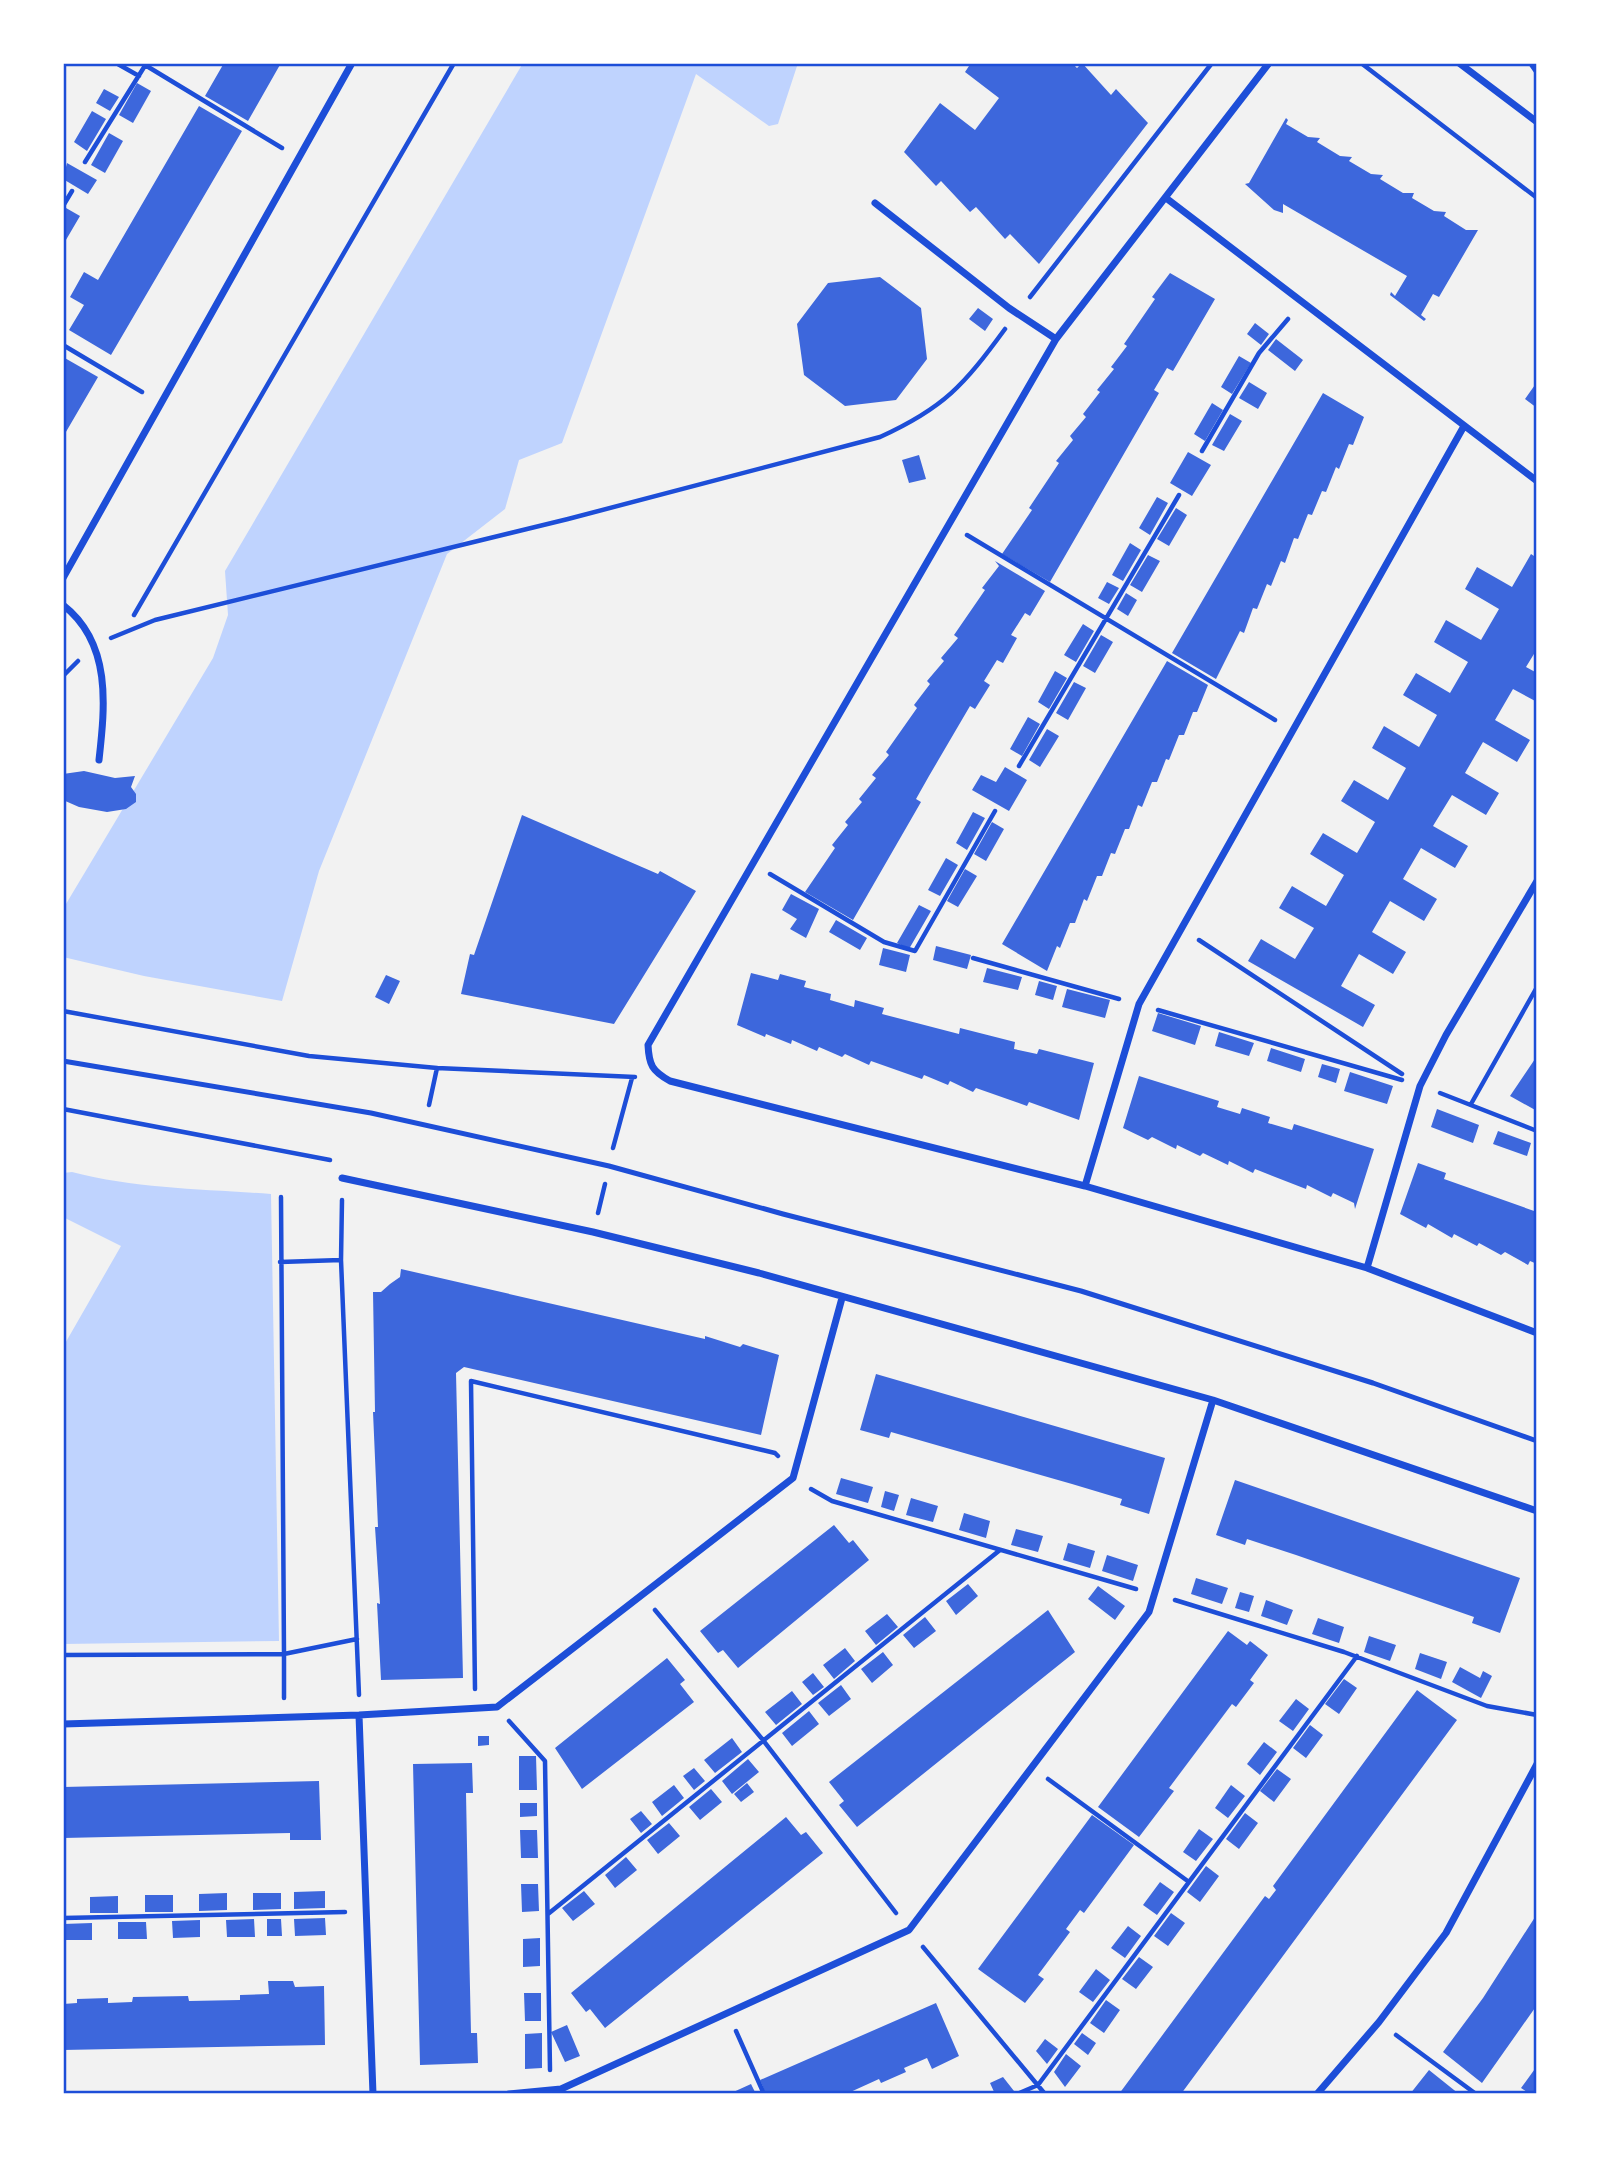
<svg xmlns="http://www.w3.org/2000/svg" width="1600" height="2157" font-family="'Public Sans',sans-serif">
<rect width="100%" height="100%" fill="#f2f2f2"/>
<!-- water -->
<path fill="#bfd3fe" d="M523 63H798L778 124 769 126 696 74 562 443 519 460 505 509 447 554 319 871 282 1001 144 976 63 957V909L213 658 228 615 225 571Z
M72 1172C137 1189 205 1189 271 1194L279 1641 63 1644V1347L121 1246 63 1217V1173Z"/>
<!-- building -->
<path fill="#3d67dc" d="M224 63H281L248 121 205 96Z
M971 63H1072L1077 68 1082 63 1111 95 1116 89 1148 123 1039 264 1010 234 1005 239 976 207 970 212 941 181 936 186 904 152 940 103 975 130 999 98 965 72Z
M137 83 151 91 133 123 119 115Z
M104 89 119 97 110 111 96 103Z
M199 106 242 131 111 355 69 330 84 305 70 297 84 272 98 280Z
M92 111 106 119 87 151 74 142Z
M1286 118 1288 120 1286 124 1308 137 1320 138 1317 142 1340 156 1352 157 1349 161 1371 174 1383 175 1380 179 1403 193H1414L1412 198 1434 211 1446 212 1444 216 1466 230H1478L1439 297 1433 294 1421 315 1426 319 1424 321 1390 295 1391 292 1395 296 1407 276 1283 204V213L1274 210 1245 184 1249 183Z
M109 133 123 141 105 173 91 165Z
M67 163 97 180 88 194 63 179Z
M66 208 80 216 63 245V212Z
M1170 273 1215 299 1173 371 1167 368 1154 390 1159 393 1050 582 1002 554 1032 510 1029 508 1059 463 1056 461 1073 440 1070 436 1086 417 1083 414 1100 392 1097 390 1114 369 1111 367 1127 346 1124 344 1155 299 1152 297Z
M880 277 921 308 927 359 896 400 845 406 804 375 797 324 828 283Z
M978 308 993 319 985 331 969 319Z
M1255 323 1269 334 1261 345 1247 334Z
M1276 339 1303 360 1295 371 1268 350Z
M1239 356 1251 363 1232 394 1221 387Z
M63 357 98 377 63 437Z
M1249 382 1267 393 1258 409 1239 398Z
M1537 382V408L1525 399Z
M1323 393 1364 417 1353 445 1349 444 1339 469 1336 467 1326 492 1322 491 1312 515 1308 514 1298 539 1294 538 1285 563 1281 561 1271 586 1267 584 1257 609 1253 608 1244 633 1240 631 1216 679 1172 653Z
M1212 403 1223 410 1205 441 1194 434Z
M1230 414 1242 421 1224 451 1212 445Z
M1188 452 1211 465 1192 496 1170 483Z
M919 455 926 479 909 483 902 460Z
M1157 497 1168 503 1150 535 1139 528Z
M1176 508 1187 515 1169 546 1157 539Z
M1130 543 1141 550 1123 581 1112 575Z
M1531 554 1537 558V649L1526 667 1537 673V702L1513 689 1495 720 1530 740 1517 762 1483 742 1465 773 1499 793 1486 815 1452 795 1433 826 1468 846 1455 868 1421 848 1403 879 1437 899 1424 921 1390 901 1372 932 1406 952 1393 974 1359 954 1341 986 1375 1005 1363 1027 1248 961 1261 939 1295 959 1314 928 1279 908 1292 886 1326 906 1344 875 1310 854 1323 833 1357 853 1375 822 1341 801 1354 780 1388 800 1406 768 1372 748 1384 726 1419 747 1437 715 1403 695 1416 673 1450 693 1468 662 1434 642 1446 620 1481 640 1499 609 1465 589 1477 567 1512 587Z
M1148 555 1160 561 1142 592 1130 585Z
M995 561 1045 591 1030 616 1025 613 1011 635 1017 638 1003 663 997 660 984 681 990 685 975 709 970 706 929 776 916 799 921 802 853 920 805 892 835 848 832 845 848 825 845 822 862 802 859 799 876 778 872 775 889 755 886 752 917 708 914 705 930 684 927 681 944 661 941 658 958 638 954 635 985 590 982 588 999 566Z
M1107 582 1119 588 1109 604 1098 598Z
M1126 593 1137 600 1128 616 1117 609Z
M1083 624 1094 631 1076 662 1064 655Z
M1101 635 1113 642 1095 673 1083 666Z
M1167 661 1208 685 1197 712H1193L1184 735H1179L1169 760 1166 759 1157 782H1152L1142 807 1138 805 1129 829H1125L1115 854 1111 853 1102 876H1097L1087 901 1084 899 1075 923H1070L1060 948 1057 946 1047 971 1002 944Z
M1055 671 1067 678 1049 709 1038 702Z
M1074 682 1086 688 1068 720 1056 713Z
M1028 717 1040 724 1022 756 1010 749Z
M1047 729 1059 736 1040 767 1029 760Z
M1005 767 1027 780 1009 811 972 790 981 775 996 782Z
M84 771 115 778 135 776 131 787 136 794V802L126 809 107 812 79 807 63 800V774Z
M973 812 985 818 967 850 956 843Z
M522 815 658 874 660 871 696 891 614 1024 461 994 470 954 474 955Z
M992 822 1004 829 986 861 974 854Z
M946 858 958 865 940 896 928 890Z
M965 869 977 876 958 907 947 901Z
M791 894 819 909 806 938 790 929 797 919 782 910Z
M919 905 931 911 909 949 897 943Z
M836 920 867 938 860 950 829 932Z
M936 946 971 955 967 969 933 960Z
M883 948 910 955 906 972 879 965Z
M987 968 1022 977 1018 990 983 982Z
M751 973 778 980 780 974 806 981 804 987 831 994 830 1000 854 1007 855 1000 884 1008 882 1014 959 1034 960 1028 1015 1042 1014 1049 1037 1054 1039 1049 1094 1063 1079 1120 1029 1102 1027 1106 976 1088 973 1092 950 1081 948 1085 924 1075 922 1079 871 1061 869 1065 845 1054 842 1057 819 1047 817 1051 792 1040 791 1044 766 1034 765 1037 737 1025Z
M386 975 400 981 389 1004 375 997Z
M1039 981 1057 986 1053 1000 1035 995Z
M1067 989 1110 1000 1105 1018 1062 1007Z
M1158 1013 1201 1026 1195 1045 1152 1031Z
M1219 1032 1254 1043 1249 1056 1215 1046Z
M1271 1048 1305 1059 1301 1072 1267 1061Z
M1537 1056V1111L1510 1096Z
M1322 1064 1340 1069 1336 1083 1318 1077Z
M1350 1072 1393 1086 1387 1104 1344 1091Z
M1139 1076 1219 1101 1217 1107 1240 1114 1242 1108 1270 1117 1268 1123 1292 1130 1294 1124 1374 1149 1355 1209 1354 1203 1333 1193 1331 1197 1307 1185 1306 1189 1255 1169 1253 1173 1229 1161 1228 1165 1203 1153 1200 1156 1177 1145 1176 1149 1152 1137 1148 1140 1123 1128Z
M1437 1109 1479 1125 1473 1143 1431 1127Z
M1498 1131 1531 1143 1527 1156 1493 1144Z
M1418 1163 1446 1173 1444 1179 1537 1212V1264L1530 1261 1528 1265 1505 1252 1501 1255 1479 1243 1477 1246 1454 1234 1452 1238 1428 1224 1426 1228 1400 1214Z
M401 1269 705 1339V1336L740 1347 743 1344 779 1355 761 1435 464 1367 456 1373 463 1678 381 1680 377 1603 380 1604 375 1527H378L373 1412H375L373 1292H381L390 1284 400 1277Z
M876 1374 1165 1458 1149 1514 1120 1505 1122 1499 1072 1484 891 1432 889 1438 860 1430Z
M841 1478 873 1487 868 1503 836 1494Z
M1235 1480 1520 1578 1500 1633 1472 1623 1474 1617 1296 1555 1247 1539 1245 1545 1216 1535Z
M885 1491 899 1495 894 1511 881 1507Z
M911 1498 938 1506 933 1522 906 1515Z
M964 1513 990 1521 986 1538 959 1530Z
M834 1525 849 1543 853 1540 869 1560 738 1668 723 1650 718 1653 700 1631Z
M1016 1529 1043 1536 1038 1552 1011 1545Z
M1068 1543 1095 1551 1090 1568 1063 1560Z
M1107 1555 1138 1565 1133 1581 1102 1571Z
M1196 1578 1228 1588 1222 1604 1191 1594Z
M968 1584 978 1596 956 1615 946 1601Z
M1098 1586 1125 1606 1115 1620 1088 1599Z
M1240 1592 1254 1596 1249 1612 1235 1608Z
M1266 1600 1293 1610 1287 1625 1261 1616Z
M1048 1610 1075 1652 857 1827 839 1805 844 1801 829 1782Z
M887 1614 898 1627 876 1645 865 1631Z
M925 1617 936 1631 914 1648 903 1635Z
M1318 1618 1344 1627 1339 1643 1312 1634Z
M1228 1631 1247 1645 1250 1641 1268 1655 1250 1680 1254 1683 1236 1707 1232 1704 1169 1788 1174 1791 1139 1837 1098 1807Z
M1369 1636 1396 1645 1390 1661 1364 1652Z
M845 1648 855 1661 834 1679 823 1665Z
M883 1652 893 1665 872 1683 861 1669Z
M1420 1653 1447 1662 1441 1679 1415 1669Z
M667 1658 685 1680 680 1684 694 1702 582 1789 555 1748Z
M1460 1667 1480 1678 1483 1671 1492 1676 1481 1698 1452 1682Z
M813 1673 824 1687 813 1695 802 1682Z
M1344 1679 1357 1688 1339 1714 1325 1704Z
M841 1685 851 1699 829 1716 818 1703Z
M1417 1690 1457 1720 1181 2094H1119L1265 1896 1269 1899 1276 1890 1273 1886Z
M792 1691 802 1704 776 1725 765 1712Z
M1296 1699 1309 1709 1293 1731 1279 1721Z
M809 1711 819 1724 792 1746 782 1733Z
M1310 1725 1323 1735 1306 1758 1293 1748Z
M478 1736H489V1745L478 1746Z
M732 1738 742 1752 715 1773 704 1760Z
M1264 1742 1277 1752 1260 1775 1247 1764Z
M519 1756H536L537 1790H519Z
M748 1759 759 1772 732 1794 722 1781Z
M472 1763 473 1793H466L468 1899 471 2033H477L478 2063 420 2065 413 1764Z
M694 1768 705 1781 694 1790 683 1776Z
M1277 1769 1291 1779 1274 1802 1260 1791Z
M319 1781 321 1840H290V1833L63 1838V1787Z
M747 1783 754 1792 741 1802 734 1794Z
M674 1785 684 1798 662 1816 652 1802Z
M1231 1785 1245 1796 1228 1818 1215 1808Z
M711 1789 722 1802 700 1820 689 1807Z
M520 1803H537V1816L520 1817Z
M641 1811 652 1824 641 1833 630 1819Z
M1245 1813 1258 1823 1239 1849 1226 1839Z
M1092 1815 1134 1845 1084 1913 1080 1910 1066 1929 1070 1932 1038 1975 1044 1979 1025 2003 978 1969Z
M786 1817 801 1835 806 1832 823 1853 605 2028 590 2009 586 2012 571 1993Z
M669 1823 680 1836 658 1854 647 1840Z
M1199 1829 1213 1839 1196 1861 1183 1852Z
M520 1830H537L538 1858H521Z
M626 1857 637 1870 615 1888 605 1875Z
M1206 1866 1219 1876 1200 1902 1187 1892Z
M1160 1882 1174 1892 1157 1915 1143 1905Z
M521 1884H538L539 1911 522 1912Z
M325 1891V1908L294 1909V1892Z
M584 1891 595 1904 573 1921 562 1908Z
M227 1893V1910L199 1911V1894Z
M253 1893H281V1909L253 1910Z
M145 1895H173V1912H145Z
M118 1896V1913H90V1897Z
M1171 1913 1185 1923 1168 1946 1154 1936Z
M1537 1914V2005L1482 2083 1443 2052 1483 1998Z
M325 1918 326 1935 295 1936 294 1919Z
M254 1919 255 1937H227L226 1920Z
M267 1919H281L282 1936H267Z
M200 1920V1937L173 1938 172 1921Z
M118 1922H146L147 1939H118Z
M92 1923V1940H64L63 1924Z
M1128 1926 1141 1936 1125 1958 1111 1948Z
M540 1938V1966L523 1967V1939Z
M1139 1957 1153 1967 1136 1989 1122 1979Z
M1096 1969 1110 1980 1093 2002 1079 1992Z
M268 1981H293L295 1987 324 1986 325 2045 63 2050V2004L77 2003V1999L108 1998V2003L132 2002 133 1997 188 1996 189 2001 240 2000V1995L269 1994Z
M524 1993H541V2021H525Z
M1106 2000 1120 2010 1104 2033 1090 2023Z
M936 2003 959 2056 932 2069 927 2058 904 2068 906 2072 881 2083 879 2079 846 2094H766L760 2080Z
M567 2025 580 2056 565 2062 551 2032Z
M542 2033V2068L525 2069V2034Z
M1082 2033 1096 2043 1088 2055 1074 2044Z
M1045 2039 1058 2049 1047 2064 1036 2051Z
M1066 2054 1081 2066 1065 2087 1054 2072Z
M1537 2066V2093L1530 2094 1521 2088Z
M1429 2070 1459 2094H1410Z
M1003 2077 1014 2091 995 2094 990 2083Z
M751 2084 756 2094H729Z"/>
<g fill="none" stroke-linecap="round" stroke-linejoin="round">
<!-- path -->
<path stroke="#1d4ed8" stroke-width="4.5" d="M116 63 139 76
M1361 63 1537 198
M1530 63 1537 73
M145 65 282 148
M85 162 146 64
M63 206 72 191
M1030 297 1212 63
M63 345 142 392
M1202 451 1259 353 1288 319
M967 535 1275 720
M134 615 454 63
M111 638 155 620 568 519 880 437C944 408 964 385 1005 329
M63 676 78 661
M1019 766 1179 495
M770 874 884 942 915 951 995 811
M1199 940 1402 1074
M973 958 1119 999
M1158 1010 1402 1080
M63 1011 309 1056 437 1068 635 1077
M1440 1093 1537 1131
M1471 1104 1537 987
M429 1105 437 1068
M63 1109 330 1160
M613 1148 632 1078
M342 1200 341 1260 359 1695
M598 1213 605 1184
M280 1262 341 1260
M811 1489 832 1501 1136 1589
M1175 1600 1344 1652 1487 1706 1537 1715
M655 1610 763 1740 896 1913
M63 1655 284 1654 281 1197
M475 1689 471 1381 775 1453 778 1456
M284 1698V1654L357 1639
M509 1721 545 1761 550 2070
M1048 1779 1189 1882
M548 1914 1000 1550
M63 1918 345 1912
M923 1947 1045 2094
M736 2031 764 2094
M1396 2035 1476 2094
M1017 2094 1038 2085 1357 1656"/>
<!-- service -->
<path stroke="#1d4ed8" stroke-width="5" d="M63 1061 371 1113 609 1166 783 1214 1081 1291 1373 1383 1537 1441"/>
<!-- minor -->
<path stroke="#1d4ed8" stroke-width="7" d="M1269 63 1056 339 648 1045C649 1065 652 1071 670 1081L1085 1186 1367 1268 1537 1333
M1459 63 1537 122
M1166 198 1537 481
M875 203 1009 308 1056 339
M63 578 352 63
M63 605C112 643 105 706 99 760
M342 1178 593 1232 759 1273 1213 1400 1537 1511
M1085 1186 1139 1004 1464 426
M1367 1268 1420 1086 1446 1035 1537 881
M359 1715 373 2094
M63 1724 359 1715 497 1707 793 1478 842 1298
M509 2094 561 2089 909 1930 1149 1612 1213 1400
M1317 2094 1379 2022 1446 1933 1537 1764"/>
</g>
<!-- border -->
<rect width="1600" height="2157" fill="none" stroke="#ffffff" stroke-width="130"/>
<rect x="65" y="65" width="1470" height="2027" fill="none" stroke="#1d4ed8" stroke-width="2.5"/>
</svg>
